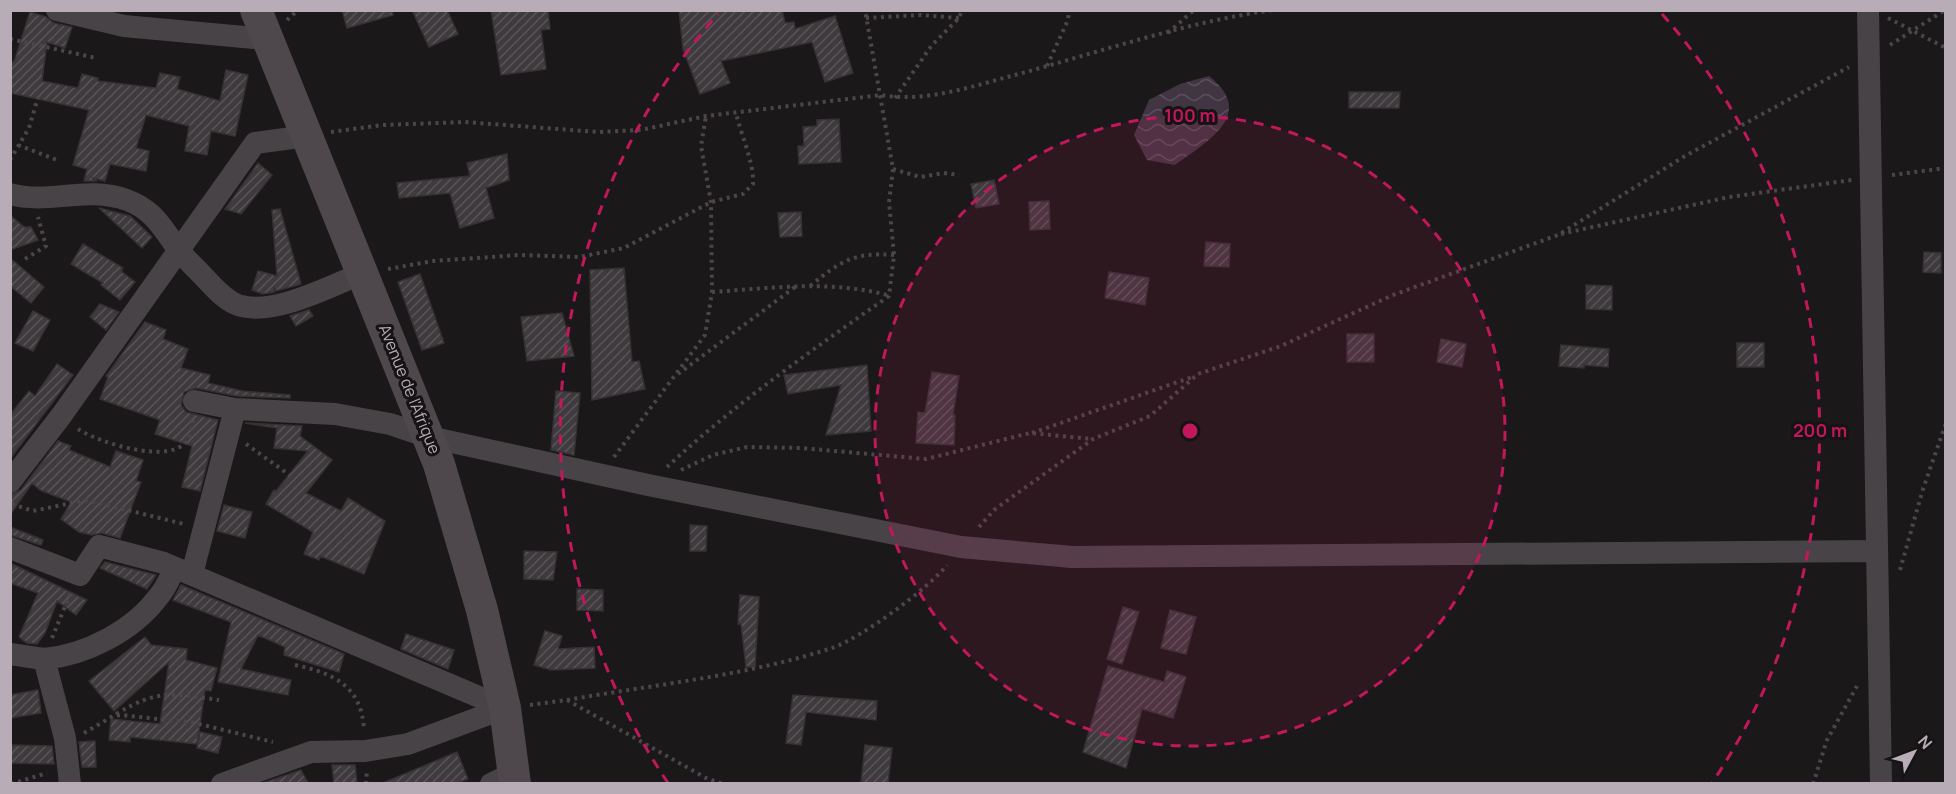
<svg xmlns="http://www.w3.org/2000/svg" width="1956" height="794" font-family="Manrope,sans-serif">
<defs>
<pattern id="water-waves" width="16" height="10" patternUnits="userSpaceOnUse" patternTransform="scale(1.5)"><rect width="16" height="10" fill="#423543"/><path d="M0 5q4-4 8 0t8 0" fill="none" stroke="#5b505c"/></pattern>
<pattern id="building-hatch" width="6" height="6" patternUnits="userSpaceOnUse" patternTransform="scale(1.5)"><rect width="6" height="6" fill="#3f3a3e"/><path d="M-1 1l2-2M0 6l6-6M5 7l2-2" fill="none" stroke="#595458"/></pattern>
</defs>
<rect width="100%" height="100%" fill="#1a1819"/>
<!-- water -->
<path fill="url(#water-waves)" d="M1209 76C1257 114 1208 141 1175 165L1147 160 1134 135 1149 100 1180 84Z"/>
<!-- building -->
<path fill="url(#building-hatch)" stroke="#363234" stroke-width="1.5" d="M342 10H392L393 15 347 28Z
M412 10H447L458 34 429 47Z
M491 10H548L550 29 541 30 546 69 501 75Z
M679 10H782L785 23 794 22 795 29 835 16 853 73 825 82 812 42 721 61 730 83 700 94 683 49Z
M30 12 46 17 54 23 72 27 65 48 47 42 42 81 78 88 82 74 98 78V81L156 88 160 73 180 77 177 89 220 101 226 70 248 75 235 136 211 131 207 155 185 151 189 126 146 115 136 148 149 151 146 171 110 164 105 181 93 178 96 181H84L87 169 73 165 89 110 10 93V61L14 62Z
M1349 92H1400L1399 108H1349Z
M839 119 841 162 799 164 798 146H804L803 127 817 126V120Z
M507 154 509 180 486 188 494 218 460 228 450 193 399 198 397 183 470 176 467 163Z
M258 163 272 175 241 214 225 209Z
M994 180 999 204 976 208 971 184Z
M1049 201 1050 229 1030 230 1029 202Z
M99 208 130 216 152 237 142 248Z
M280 209 301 284 276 291 274 288V292L263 294 252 290 258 271 277 276 272 210Z
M801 212 802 236 780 237 778 213Z
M10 215 24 227H31L38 240 10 250Z
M1206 242 1230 244 1229 267 1204 266Z
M83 244 123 268 121 271 135 282 120 300 101 285 103 283 71 264Z
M1924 252 1941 253V273L1923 272Z
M10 258 44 287 31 303 10 286Z
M624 268 632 362 639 361 645 389 592 400 590 270Z
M1109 272 1149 278 1145 305 1105 298Z
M420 274 444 343 422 350 398 282Z
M1586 285 1612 286V310L1586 309Z
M100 304 119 312 106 330 90 317Z
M309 310 313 316 296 326 290 316Z
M33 311 50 320 33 351 15 343Z
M562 313 574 356 527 361 521 317Z
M145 322 166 330 163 339 188 349 181 368 210 375 208 383 242 391 290 395V398L237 396 196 388 184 392 181 405 186 412 218 420 200 491 182 487 192 446 155 434 160 420 100 399 108 377 106 376Z
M1347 334H1374V362H1347Z
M1441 339 1466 344 1462 367 1437 362Z
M1737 343H1764V367H1737Z
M1561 345 1609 349 1608 367 1584 365V368L1559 366Z
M57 364 73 375 10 459V415L29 391 35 396Z
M867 365 871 431 826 435 841 385 788 394 784 375Z
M932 372 959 376 953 415H955L954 445 916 443 918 412 925 413Z
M556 391 580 393 574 455 551 450Z
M245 423 302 426 300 436 332 460 306 493 341 511 348 498 385 521 364 574 320 556 319 560 304 554 313 532 266 504 274 490 276 491 308 451 274 448 277 428Z
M58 441 71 446 69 450 110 467 116 451 143 460 136 481 141 482 120 538 102 533 92 535 79 532 61 519 71 502 40 490 32 483 10 515V495L21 490Z
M224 505 252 512 245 538 217 531Z
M690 525 707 526 706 551H690Z
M10 527 43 540 41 545 10 535Z
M524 551 557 552 553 580 524 579Z
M105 562 156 575 147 589 100 568Z
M10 563 87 600 76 615 57 601 45 633 37 644 27 643 19 637 38 593 10 583Z
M181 585 344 654 339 672 284 655 285 647 258 635 241 669 291 680 288 695 218 682 231 622 173 600Z
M577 589 603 590V611L577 610Z
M740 595 759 597 755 667H746L741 624H738Z
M1123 607 1139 612 1122 664 1107 659Z
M1170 610 1196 617 1186 654 1161 648Z
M545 631 562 636 558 649 594 647 595 668 551 670 534 665Z
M406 634 454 650 448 669 401 649Z
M145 637 151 645 187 649 186 660 217 668 211 691 205 690 197 744 130 737V742L109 740 111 719 160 724 169 662 114 711 89 681Z
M1108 666 1164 682 1167 671 1186 677 1173 718 1142 709 1126 768 1083 752Z
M38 690 41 713 10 718V695Z
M793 695 877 701 876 720 806 712 801 745 786 743Z
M200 732 222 737 218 753 197 748Z
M95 741 96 767H82L79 742Z
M10 745 52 746 54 764 10 763Z
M865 745 892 748 888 783H861Z
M457 752 468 779 457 783H383Z
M332 765H355L357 783H334Z
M301 770 308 783H263Z"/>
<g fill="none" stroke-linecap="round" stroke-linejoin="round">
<!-- path -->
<path stroke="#4c464b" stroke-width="4" stroke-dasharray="3 4.5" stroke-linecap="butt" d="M866 18 921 15 959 18
M1888 18 1946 48
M287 20 298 10
M1168 33 1194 10
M10 39 96 58
M1890 45 1945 10
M1047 66 1068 20 1069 10
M895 98 932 45 959 18 962 10
M331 132 383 125 465 122 598 132 641 130 706 116 881 95C925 103 973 86 1015 75 1100 52 1186 22 1273 10
M18 145 57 160
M10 160 29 128 38 97
M893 169 920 177 944 173 959 175
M1892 175 1946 168
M1561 234 1729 197 1852 180
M25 259 46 246 38 217
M388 269 433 261 519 255 579 257 624 248 711 202 743 194 753 184C754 162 741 135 736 113
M810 286C841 261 853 252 894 255
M712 292C771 288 830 280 887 295
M678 374 795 287
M78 429C99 443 174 467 189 438 192 433 192 426 193 420
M1032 433 1195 376
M246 444 291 476
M614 457 705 335 712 292 711 202 701 146 706 116
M667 467C736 403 812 350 889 296L894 255 889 202 893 169 865 10
M681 470 713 455 747 447 801 448 926 459 1030 433 1092 439
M12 504 33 511 86 500 184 524
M979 527 994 510 1093 439 1150 416 1198 374 1281 346 1393 295 1558 235 1685 156 1849 67
M1900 570 1923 489 1946 423
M52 638 71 592
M295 665C333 673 362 686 364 730
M567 700C652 685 751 675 832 648 861 638 928 589 947 565
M530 705 567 700 706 778 723 784
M116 714C159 689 171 693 219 700
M84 733 113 716 121 715 195 723 273 742
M11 784 47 773
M366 784 367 770
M1813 784 1827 740 1857 686"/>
<!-- minor -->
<path stroke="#484347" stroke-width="22" d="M57 10 124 26 266 39
M1868 10 1881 784
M10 194C50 205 85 185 127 200 154 210 162 228 178 249 185 259 195 267 203 276 213 286 224 300 238 305 273 317 330 286 363 273
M194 401 235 409
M10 482 61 416 255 143 307 136
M10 548 80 575 99 546 164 563 505 708
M192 574 235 409 335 414 390 424 429 437 648 485 961 547 1072 557 1877 551
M10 654 44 659 65 738 70 784
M44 659C86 655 133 631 159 596 166 588 170 577 175 568
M222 784 311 752 365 751 408 744 505 708
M491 784 514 773"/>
<!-- secondary -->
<path stroke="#4e484d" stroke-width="32" d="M256 10 439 464 482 610 505 708 515 784"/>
</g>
<!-- distance rings -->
<circle cx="1190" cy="431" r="315" fill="#c2185b" fill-opacity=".12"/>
<g fill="none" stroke="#c2185b" stroke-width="3" stroke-dasharray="10 8">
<circle cx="1190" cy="431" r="315"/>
<path d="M668 783A630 630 0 0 1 718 14M1662 14A630 630 0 0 1 1712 783"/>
</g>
<g text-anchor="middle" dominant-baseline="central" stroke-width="6" stroke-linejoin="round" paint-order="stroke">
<!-- street labels -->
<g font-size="16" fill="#b8acb7" stroke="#151314">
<text transform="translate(410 389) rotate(68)">Avenue de l'Afrique</text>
</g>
</g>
<circle cx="1190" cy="431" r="9" fill="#c2185b" stroke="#151314" stroke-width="3"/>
<g font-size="18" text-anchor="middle" font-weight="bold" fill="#c2185b" stroke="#151314" stroke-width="6" stroke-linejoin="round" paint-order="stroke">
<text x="1190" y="122">100 m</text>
<text x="1820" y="437">200 m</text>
</g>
<!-- border -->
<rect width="1956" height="794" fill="none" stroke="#b8acb7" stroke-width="24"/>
<!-- north arrow -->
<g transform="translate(1914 752) rotate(49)" stroke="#151314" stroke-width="4.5" paint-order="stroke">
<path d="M0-4.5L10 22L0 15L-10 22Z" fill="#b8acb7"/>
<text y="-9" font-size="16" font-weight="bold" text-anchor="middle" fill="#b8acb7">N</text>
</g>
</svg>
